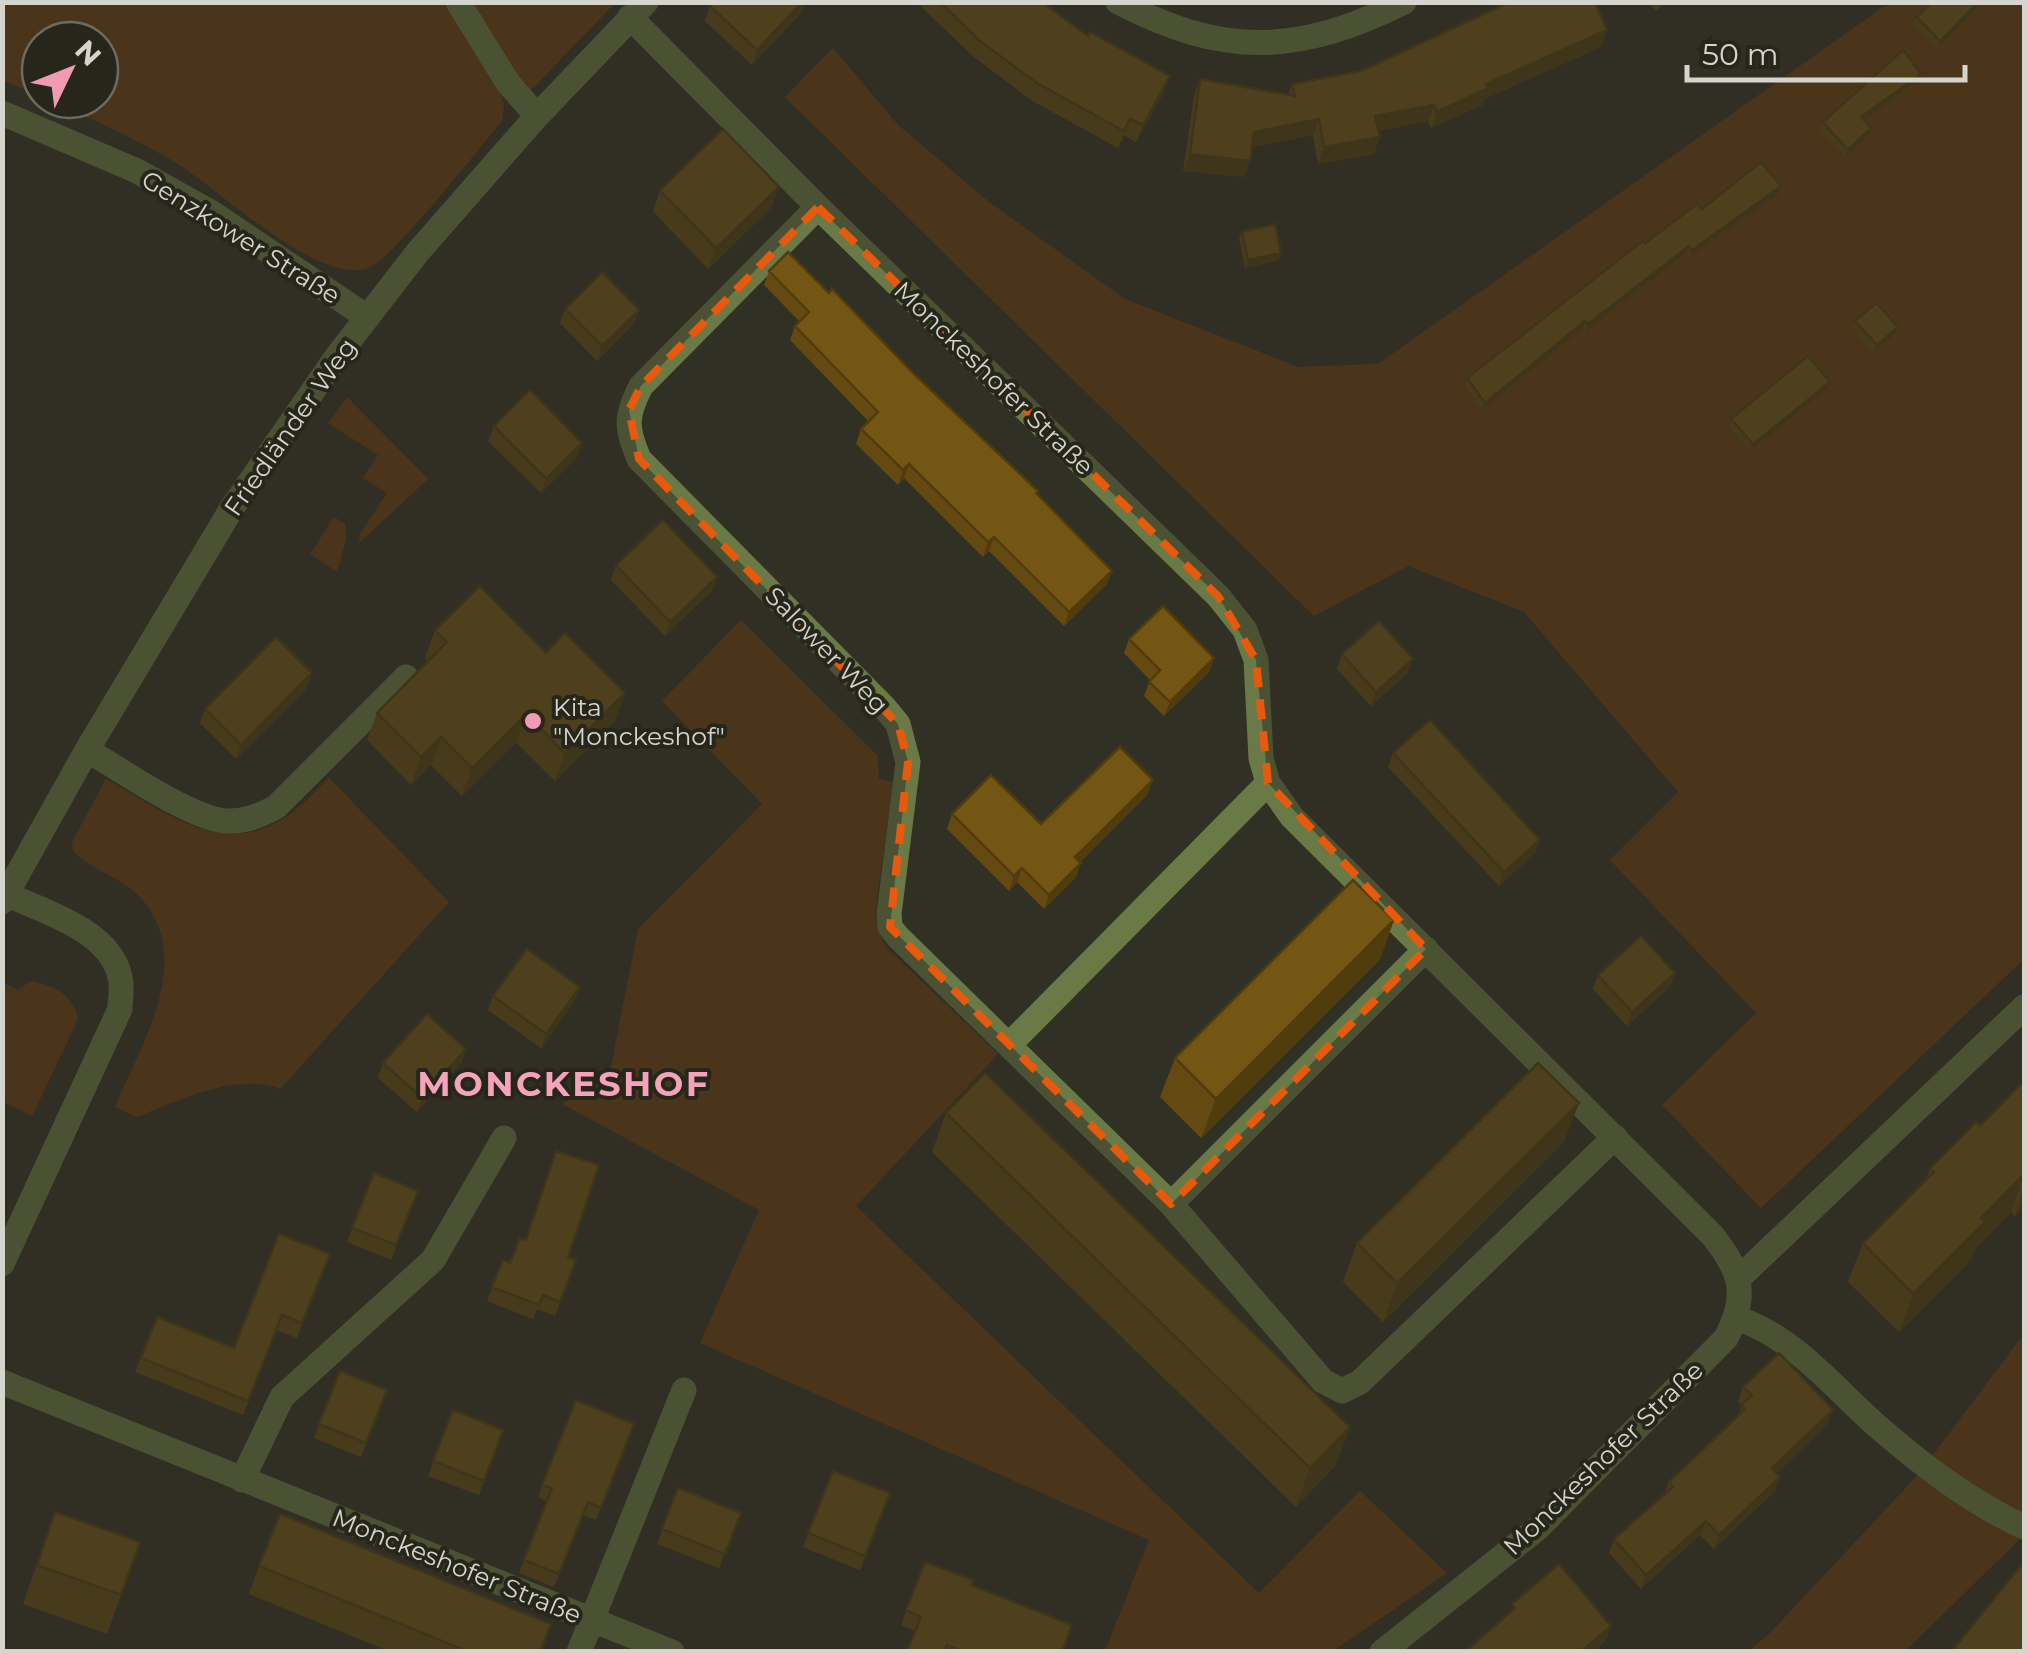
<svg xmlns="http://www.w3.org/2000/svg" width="2027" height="1654" font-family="Montserrat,sans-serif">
<rect width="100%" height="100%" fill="#313024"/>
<!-- green -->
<path fill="#683d0f" d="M445 2 499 88 504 105 502 121C479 148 393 259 368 268 320 286 218 189 178 164 137 139 92 119 48 100H100V40H40V96L3 80V3Z
M472 3H615L531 90 517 76Z
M1889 3H2024V959L1761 1208 1662 1105 1756 1013 1610 860 1678 792 1524 612 1408 566 1314 616 785 97 833 48 898 125 989 202 1125 299 1298 367 1378 364Z
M347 397 428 479 359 543 360 534 387 493 363 478 378 455 328 423Z
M334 517 345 524 346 539 337 572 310 554Z
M741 620 878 756 879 779 893 782 875 914 878 931 886 947 998 1054 856 1206 1259 1593 1360 1491 1447 1573 1333 1651H1105L1149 1540 700 1343 759 1210 562 1104 609 1077 638 929 762 804 662 701Z
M329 778 449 902 280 1089C240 1071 175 1101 137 1117L115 1107C141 1045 195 960 142 899 123 877 92 871 73 851L72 842 106 779C161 810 220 858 283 819 300 809 314 792 329 778Z
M31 981C54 985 73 995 78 1019L32 1116 2 1101 3 983 18 990Z
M2024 1334V1535L1905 1651 1748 1652 1771 1632 1917 1476Z"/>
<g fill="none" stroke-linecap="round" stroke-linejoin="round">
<!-- minor -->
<path stroke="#6a7a46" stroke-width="25" d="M458 2 508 83 537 116
M1118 2C1224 57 1298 55 1404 2
M630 17 818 207 1218 596 1245 630 1256 660 1261 758 1268 783 1292 817 1712 1235C1741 1271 1749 1295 1726 1338L1538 1528 1382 1652
M2 113 137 171 212 213 367 317
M818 207 641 386C625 417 626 428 639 459L884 707 898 724 908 762 889 914 890 927 898 937 1171 1204 1323 1381 1342 1391 1360 1382 1615 1137
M87 750C121 770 188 817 225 821 245 822 259 816 276 807L406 677
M2 902 87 750 232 508 335 359 417 253 537 116 646 2
M1009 1045 1268 783
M1171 1204 1426 949
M2 1264 120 1009C120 1000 123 986 120 977 110 930 44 912 6 894
M1739 1278 2024 1007
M1737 1318C1795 1338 1832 1386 1877 1426 1922 1465 1970 1502 2024 1527
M2 1382 672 1652
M242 1480 282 1397 433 1260 504 1138
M579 1652 684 1390"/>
</g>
<!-- wall -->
<path fill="#644a11" d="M916 2H1042L1088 36 1170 76 1164 92 1136 142 1124 135 1118 148 1031 100 974 57Z
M1496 2H1595L1601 47 1484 99 1482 105 1431 128 1428 121 1378 131 1374 154 1318 164 1313 135 1252 147 1250 161 1244 177 1183 171 1194 96 1200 79 1288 95 1292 84 1361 71 1499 9Z
M1649 2H1665L1656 11Z
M1983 2 1938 48 1914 24 1917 17Z
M710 6 802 12 752 65 705 21Z
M1921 74 1918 81 1864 120 1869 135 1845 157 1820 130 1823 122Z
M1781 186 1779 194 1689 257 1686 253 1585 332 1583 329 1482 410 1465 386 1467 378 1645 243 1702 209Z
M779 187 771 208 708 269 653 211 660 190Z
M1242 232 1281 253 1279 260 1245 268 1239 239Z
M769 271 915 375 1038 491 1037 494 1112 571 1106 585 1064 626 989 551 983 557 904 478 898 485 856 444 861 429 869 422 790 340 795 326 799 321 764 285Z
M565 309 639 310 634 324 597 361 560 323Z
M1855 321 1898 327 1895 334 1874 353 1852 328Z
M1827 389 1750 452 1729 426 1731 419Z
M494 426 582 443 577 457 541 493 488 441Z
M616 565 717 577 712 591 665 636 611 580Z
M435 630 615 721 555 781 516 742 462 796 431 765 411 785 367 740 377 713 428 661 425 658Z
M1129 639 1214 658 1209 672 1164 716 1144 696 1150 680 1124 653Z
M1342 654 1408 673 1371 706 1337 669Z
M307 688 236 759 200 723 205 709Z
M1393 753 1540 840 1535 853 1499 886 1388 767Z
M1147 795 1080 862 1076 877 1044 909 1017 882 1009 891 947 829 952 814 1041 824Z
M1394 920 1380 959 1201 1138 1160 1097 1175 1058Z
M1598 975 1670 987 1627 1026 1593 989Z
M493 996 574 1002 541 1048 488 1010Z
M466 1049 461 1063 417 1112 378 1078 383 1063Z
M2024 1081V1207L2015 1216 2011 1212 1976 1248 1971 1260 1899 1332 1848 1282 1863 1243 1926 1179 1930 1168 1980 1126Z
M946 1113 1350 1427 1335 1466 1296 1507 932 1152Z
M1564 1142 1383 1322 1343 1282 1357 1243Z
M374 1173 418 1191 391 1260 347 1242Z
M330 1254 297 1338 277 1330 243 1415 135 1372 157 1317 234 1348Z
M568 1257 576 1260 555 1316 537 1309 533 1319 487 1301 503 1260 510 1263Z
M340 1371 387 1390 361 1457 314 1438Z
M1743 1387 1828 1424 1777 1473 1775 1491 1714 1549 1700 1535 1641 1589 1609 1553 1614 1539 1664 1495 1669 1482 1738 1416 1742 1405 1738 1402Z
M576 1400 634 1424 596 1520 583 1515 554 1587 519 1573 547 1501 538 1497Z
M453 1410 503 1430 479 1495 428 1476Z
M833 1471 890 1493 860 1570 803 1547Z
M678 1488 741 1513 719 1568 657 1544Z
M55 1512 140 1542 107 1634 23 1604Z
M925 1562 971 1585 1062 1652H907L915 1631 901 1625Z
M259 1566 541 1652H391L249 1594Z"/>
<!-- shaded-wall -->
<path fill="#513c0e" d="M802 2H805L802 12 752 65 757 50Z
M1978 2H1983L1938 48 1940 41Z
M1607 30 1601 47 1484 99 1482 105 1431 128 1437 112 1486 84Z
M1921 74 1918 81 1859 124 1861 117Z
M1170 76 1164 92 1136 142 1143 125Z
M1434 105 1428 121 1369 133 1375 116Z
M1319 119 1313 135 1248 148 1254 132Z
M1871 128 1869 135 1845 157 1848 150Z
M1380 137 1374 154 1318 164 1324 147Z
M1190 154 1250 161 1244 177 1183 171Z
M1781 186 1779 194 1689 257 1692 250Z
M779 187 771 208 708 269 716 248Z
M1689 246 1686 253 1585 332 1588 324Z
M1281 253 1279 260 1245 268 1248 260Z
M639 310 634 324 597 361 602 346Z
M1585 321 1583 329 1482 410 1485 403Z
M1898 327 1895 334 1874 353 1877 345Z
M1830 382 1827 389 1750 452 1753 444Z
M582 443 577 457 541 493 546 479Z
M909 464 904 478 898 485 903 470Z
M994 537 989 551 983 557 988 542Z
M1112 571 1106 585 1064 626 1069 612Z
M717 577 712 591 665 636 670 622Z
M1214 658 1209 672 1164 716 1170 702Z
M1413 659 1408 673 1371 706 1376 692Z
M312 673 307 688 236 759 241 745Z
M625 693 615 721 555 781 565 753Z
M526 714 516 742 462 796 472 768Z
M441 737 431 765 411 785 421 757Z
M1153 780 1147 795 1070 872 1075 857Z
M1540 840 1535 853 1499 886 1504 872Z
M1081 863 1076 877 1044 909 1049 895Z
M1022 868 1017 882 1009 891 1014 876Z
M1394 920 1380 959 1201 1138 1216 1099Z
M1675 973 1670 987 1627 1026 1632 1012Z
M580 987 574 1002 541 1048 546 1034Z
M466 1049 461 1063 417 1112 422 1098Z
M1579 1103 1564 1142 1383 1322 1397 1283Z
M2024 1174 2011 1212 1976 1248 1971 1260 1899 1332 1913 1294 1981 1218Z
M2024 1190V1207L2015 1216Z
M1833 1410 1828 1424 1767 1483 1772 1468Z
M1350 1427 1335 1466 1296 1507 1310 1468Z
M1780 1477 1775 1491 1714 1549 1719 1535Z
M1706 1521 1700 1535 1641 1589 1646 1575Z
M1611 1626 1606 1641 1593 1652H1581Z"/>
<!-- building -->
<path fill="#745614" stroke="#513c0e" stroke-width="2.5" d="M713 2H802L757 50 710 6Z
M940 2H1042L1088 36 1090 32 1170 76 1143 125 1130 119 1124 131 1037 83 980 41Z
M1510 2H1595L1607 30 1486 84 1488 88 1437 112 1434 105 1375 116 1380 137 1324 147 1319 119 1254 132 1250 161 1190 154 1200 79 1295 96 1292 84 1361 71Z
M1932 2H1978L1940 41 1917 17Z
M1903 50 1921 74 1861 117 1871 128 1848 150 1823 122Z
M723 129 779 187 716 248 660 190Z
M1761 162 1781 186 1692 250 1689 246 1588 324 1585 321 1485 403 1467 378 1643 241 1645 243 1697 204 1702 209Z
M1275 224 1281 253 1248 260 1242 232Z
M788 252 829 293 832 289 915 375 1038 491 1036 493 1112 571 1069 612 994 537 988 542 909 464 903 470 861 429 878 412 795 326 809 312 769 271Z
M602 272 639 310 602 346 565 309Z
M1876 303 1898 327 1877 345 1855 321Z
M1808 356 1830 382 1753 444 1731 419Z
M530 390 582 443 546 479 494 426Z
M663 520 717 577 670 622 616 565Z
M480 586 546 653 565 633 625 693 565 753 526 714 472 768 441 737 421 757 377 713 447 642 435 630Z
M1163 606 1214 658 1170 702 1149 682 1160 670 1129 639Z
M1379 621 1413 659 1376 692 1342 654Z
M276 637 312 673 241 745 205 709Z
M1430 720 1540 840 1504 872 1393 753Z
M1120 747 1153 780 1075 857 1081 863 1049 895 1022 868 1014 876 952 814 991 775 1041 824Z
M1353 880 1394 920 1216 1099 1175 1058Z
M1641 936 1675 973 1632 1012 1598 975Z
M527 949 580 987 546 1034 493 996Z
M427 1014 466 1049 422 1098 383 1063Z
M1538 1063 1579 1103 1397 1283 1357 1243Z
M985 1073 1350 1427 1310 1468 946 1113Z
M2024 1081V1174L1981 1218 1985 1222 1913 1294 1863 1243 1934 1172 1930 1168 1976 1122 1980 1126Z
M556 1151 599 1165 568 1257 576 1260 560 1302 543 1295 539 1305 492 1287 503 1260 510 1263 520 1238 526 1240Z
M374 1173 418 1191 396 1245 352 1228Z
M279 1234 330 1254 302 1323 282 1315 248 1401 141 1358 157 1317 234 1348Z
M1779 1353 1833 1410 1772 1468 1780 1477 1719 1535 1706 1521 1646 1575 1614 1539 1673 1487 1669 1482 1745 1409 1742 1405 1752 1395 1743 1387Z
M340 1371 387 1390 366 1443 319 1424Z
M576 1400 634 1424 601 1508 588 1502 559 1574 524 1560 552 1488 542 1485Z
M453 1410 503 1430 484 1481 433 1461Z
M833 1471 890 1493 865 1556 808 1533Z
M678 1488 741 1513 725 1554 662 1529Z
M55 1512 140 1542 121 1595 37 1565Z
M280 1514 551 1624 540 1652H469L259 1566Z
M925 1562 973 1580 971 1585 1072 1625 1062 1652H964L947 1645 944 1652H907L921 1617 906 1610Z
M2024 1562V1652H1951Z
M1559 1564 1611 1626 1581 1652H1465L1515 1608 1512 1604Z"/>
<!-- marked area -->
<path d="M0 0H2027V1654H0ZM818 207 1218 596 1256 660 1268 783 1426 949 1171 1204 890 927 908 762 898 724 639 459 629 410 641 386Z" fill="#313024" fill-opacity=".55" fill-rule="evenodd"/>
<path fill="none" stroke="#e8590c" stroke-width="8" stroke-dasharray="20 12" stroke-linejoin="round" d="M818 207 1218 596 1256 660 1268 783 1426 949 1171 1204 890 927 908 762 898 724 639 459 629 410 641 386Z"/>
<!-- markers -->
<circle fill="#f19ab3" stroke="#27261a" stroke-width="4" cx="533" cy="721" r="10"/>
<g text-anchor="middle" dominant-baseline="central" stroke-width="8" stroke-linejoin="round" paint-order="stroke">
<!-- street labels -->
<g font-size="25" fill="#d6d5cd" stroke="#27261a">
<text transform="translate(241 237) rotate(32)">Genzkower Straße</text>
<text transform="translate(994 378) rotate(44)">Monckeshofer Straße</text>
<text transform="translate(290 427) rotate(-55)">Friedländer Weg</text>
<text transform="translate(827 650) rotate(46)">Salower Weg</text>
<text transform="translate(1603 1458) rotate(-44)">Monckeshofer Straße</text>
<text transform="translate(457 1566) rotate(22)">Monckeshofer Straße</text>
</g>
<!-- poi labels -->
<g font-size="25" fill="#d6d5cd" stroke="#27261a" text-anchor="start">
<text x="553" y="707">Kita<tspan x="553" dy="29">"Monckeshof"</tspan></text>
</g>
<!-- district labels -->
<g font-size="35" font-weight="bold" letter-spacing="2.5" fill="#f4a3ba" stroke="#27261a">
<text x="564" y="1083">MONCKESHOF</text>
</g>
</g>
<!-- border -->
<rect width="2027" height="1654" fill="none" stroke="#d6d5cd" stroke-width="10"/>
<!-- north arrow -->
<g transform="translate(70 70) rotate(47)"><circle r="48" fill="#27261a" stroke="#6d6c62" stroke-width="2.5"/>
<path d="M0-8L18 38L0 25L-18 38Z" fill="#f19ab3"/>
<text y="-15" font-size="28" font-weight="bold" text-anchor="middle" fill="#d6d5cd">N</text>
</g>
<!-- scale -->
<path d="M1687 65v15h278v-15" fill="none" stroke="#d6d5cd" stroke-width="5"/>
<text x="1702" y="65" font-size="30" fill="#d6d5cd" stroke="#27261a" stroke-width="8" paint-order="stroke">50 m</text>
</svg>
